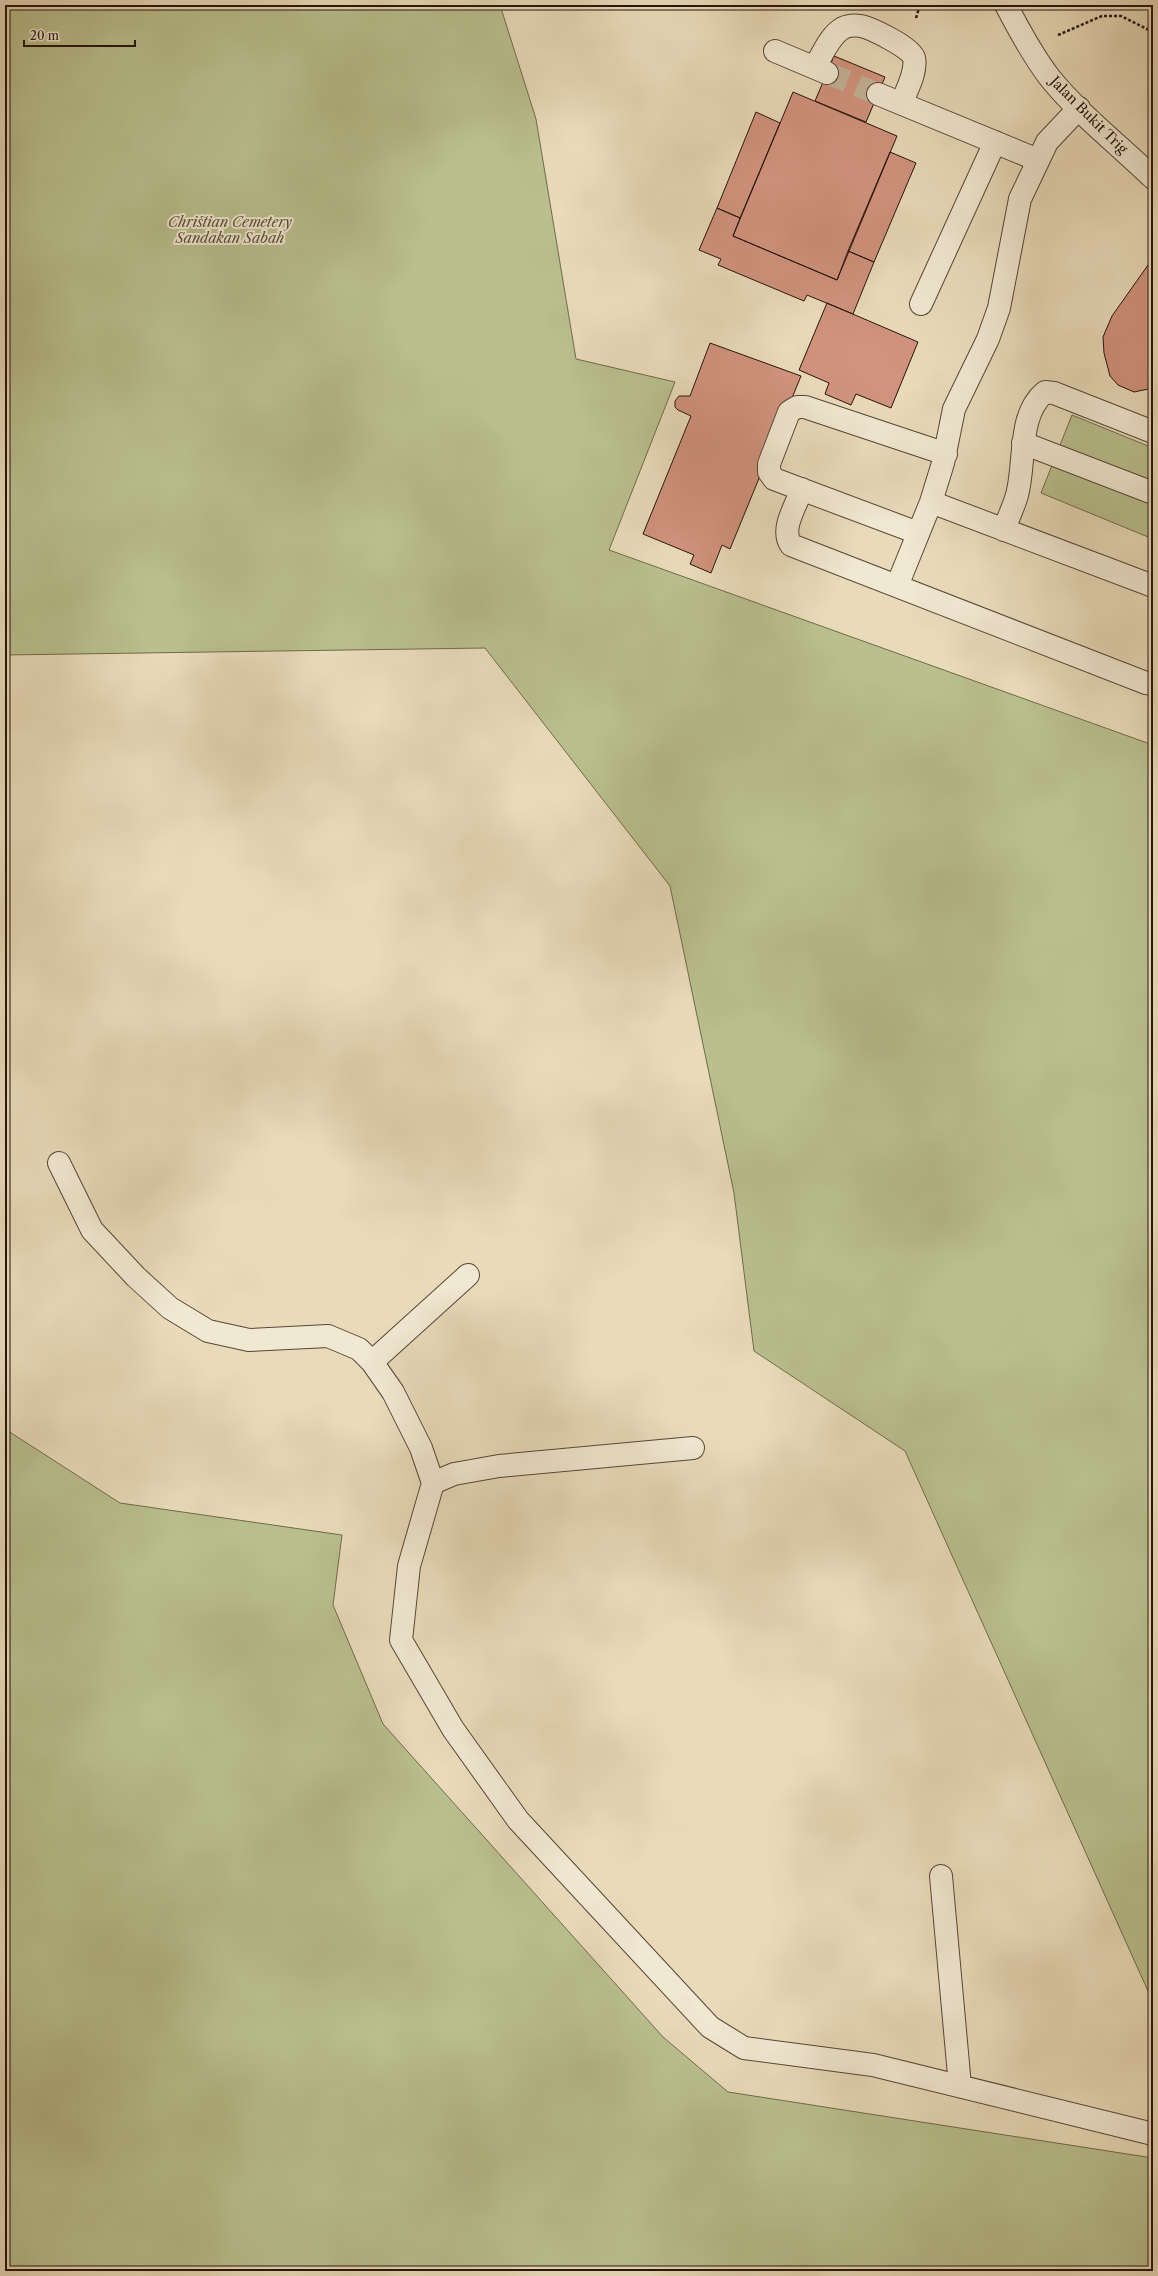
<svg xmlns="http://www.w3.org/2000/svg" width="1158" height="2276" font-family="'Libre Caslon Text',serif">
<rect width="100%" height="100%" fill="#e9dbba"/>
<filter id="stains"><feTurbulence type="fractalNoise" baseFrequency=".005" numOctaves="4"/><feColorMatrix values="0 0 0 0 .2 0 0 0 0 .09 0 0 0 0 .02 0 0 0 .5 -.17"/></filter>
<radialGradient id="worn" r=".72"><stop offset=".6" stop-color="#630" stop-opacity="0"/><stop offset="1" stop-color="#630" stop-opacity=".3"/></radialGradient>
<!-- green -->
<path fill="#b9c08e" stroke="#706a4c" d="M5 5H500L536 119 576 359 675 382 609 550 1153 745V1990L1148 1991 905 1451 754 1351 734 1193 670 886 485 648 5 655Z
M1072 415 1153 448V539L1041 493Z
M5 1429 120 1503 342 1535 333 1605 383 1724 663 2037 728 2092 1153 2158V2271H5Z"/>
<!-- building -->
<path fill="#d1937e" stroke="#26140b" d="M834 56 885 77 866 122 815 101Z
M793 92 897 136 837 280 733 236Z
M756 112 780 123 740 218 717 208Z
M890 152 916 163 874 262 848 251Z
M717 208 740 218 733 236 837 280 848 251 874 262 853 314 807 295 804 301 718 265 721 259 699 250Z
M1153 258V388L1134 392 1118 385 1110 376 1104 353 1103 337 1112 316Z
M827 303 918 342 891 408 856 394 851 405 825 394 829 383 799 370Z
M710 343 801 376 730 549 722 545 711 573 690 564 694 555 643 534 691 416 678 410 675 407V401L679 396H690Z"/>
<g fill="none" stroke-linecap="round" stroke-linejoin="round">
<!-- minor-tunnel -->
<path stroke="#c2b397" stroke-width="22" stroke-dasharray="22 11" stroke-linecap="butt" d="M827 73 878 94"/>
<!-- minor casing -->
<g stroke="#574637" stroke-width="24">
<path id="minor" d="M1006 5C1019 30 1033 56 1050 78 1079 114 1120 146 1153 178
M775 51 827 73
M815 67C822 55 830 35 843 28 849 25 855 25 861 26 871 28 912 48 914 58 917 72 907 89 902 102
M878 94 1038 160
M921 304 995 142
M1023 443 1153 493
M802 489C796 506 780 529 791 545L1146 683 1153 684
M931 502 1153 586
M1004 530C1008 518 1014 506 1017 495 1026 463 1017 415 1045 392L1054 393 1153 432
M918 533 774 479 769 472V464L789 412 797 407H805L946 454
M897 586 931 502 943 463 954 409 988 339 999 308 1020 199 1047 142 1079 108
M59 1163 92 1230 136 1277 170 1308 208 1331 249 1340 328 1336 359 1349 372 1362 393 1392 421 1448 433 1483
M372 1362 468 1275
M693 1448 499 1466 454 1474 433 1483 409 1566 401 1640 453 1729 518 1820 710 2027 744 2048 873 2065 1153 2134
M941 1876 960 2086"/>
</g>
<!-- path -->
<path stroke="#26140b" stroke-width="2.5" stroke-dasharray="3 2" stroke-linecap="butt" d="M916 18 920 5
M1058 35 1102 16H1121L1153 32"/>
<!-- minor -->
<use href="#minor" stroke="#f1e8d2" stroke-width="22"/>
</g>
<g text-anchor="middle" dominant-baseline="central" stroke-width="4" stroke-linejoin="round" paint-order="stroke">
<!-- street labels -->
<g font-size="14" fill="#26140b" stroke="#f1e8d2">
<text transform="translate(1089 115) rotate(45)">Jalan Bukit Trig</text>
</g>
<!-- park labels -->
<g font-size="14" font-style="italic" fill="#595039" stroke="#f1e8d2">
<text x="230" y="222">Christian Cemetery<tspan x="230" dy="16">Sandakan Sabah</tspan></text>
</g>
</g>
<!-- margin -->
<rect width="1158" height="2276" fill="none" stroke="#e9dbba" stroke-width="20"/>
<rect x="6" y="6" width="1146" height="2264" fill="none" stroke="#26140b" stroke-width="2"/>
<rect x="10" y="10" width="1138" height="2256" fill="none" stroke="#26140b"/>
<!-- scale -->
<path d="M24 40v6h111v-6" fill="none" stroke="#26140b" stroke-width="2"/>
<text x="30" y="40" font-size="12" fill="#26140b" stroke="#f1e8d2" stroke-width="3" paint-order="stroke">20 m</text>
<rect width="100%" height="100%" filter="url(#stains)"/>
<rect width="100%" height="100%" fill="url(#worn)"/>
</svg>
